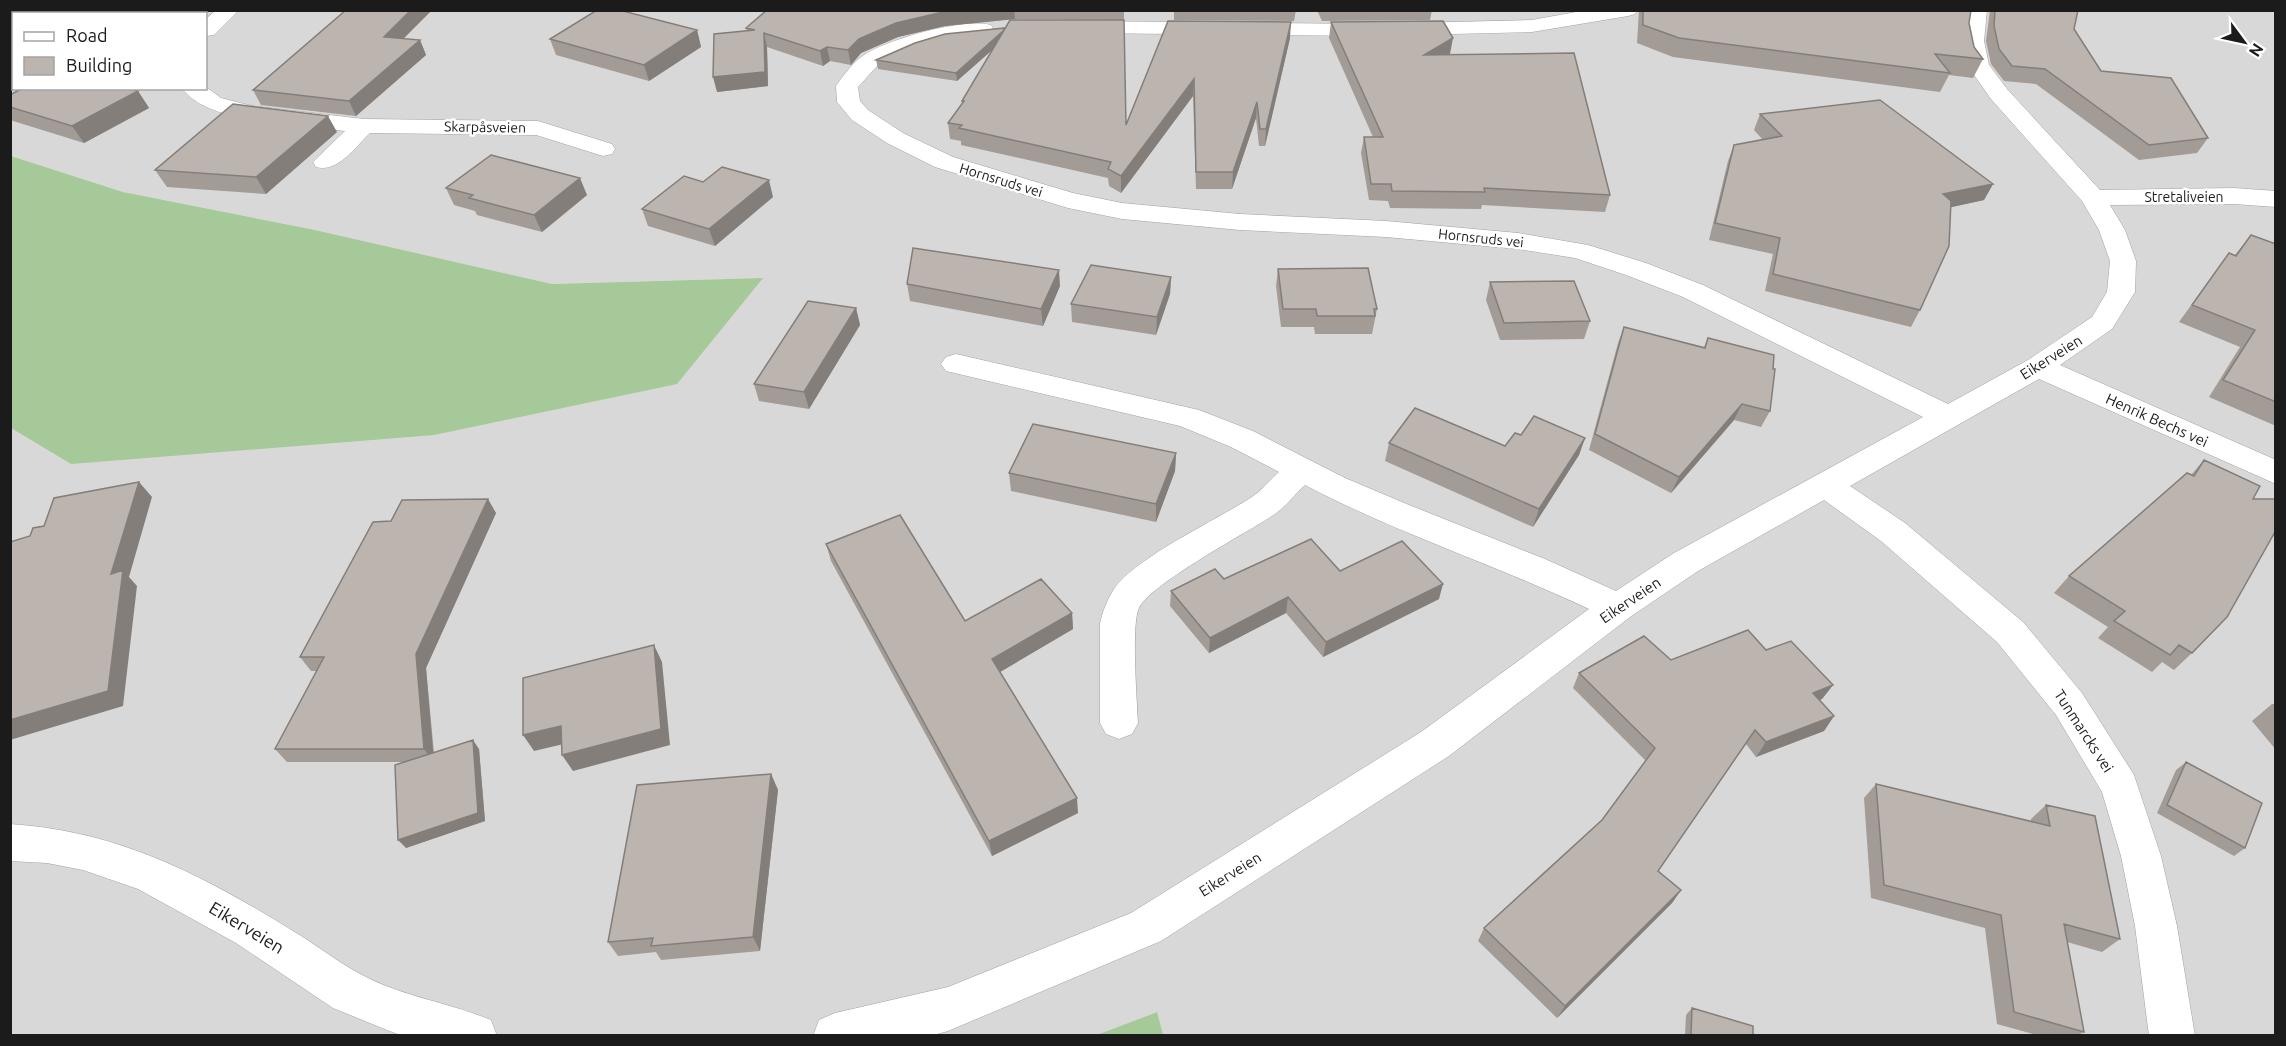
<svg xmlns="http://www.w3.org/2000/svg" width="2286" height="1046" font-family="Ubuntu,sans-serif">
<rect width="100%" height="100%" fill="#ece8e1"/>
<!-- residential -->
<path fill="#d9d8d8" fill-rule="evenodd" d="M11 11H2275V1035L1163 1036 1156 1012 1097 1036 11 1035V428L71 464 762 278 552 284 315 230 123 192 11 156ZM14 14H206V88H14Z"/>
<!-- forest -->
<path fill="#a5c998" d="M11 156 123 192 315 230 552 284 763 278 677 384 434 435 71 464 11 428Z
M1157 1012 1163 1035H1097Z"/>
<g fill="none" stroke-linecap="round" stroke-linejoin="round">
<!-- minor casing -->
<g stroke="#a2a2a2" stroke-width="1">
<path id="minor" d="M216 10H239L214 35 206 36V19Z
M1587 10H1638L1635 14 1628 16 1532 32 1370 36 1079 33 1071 32 1068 27 1071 22 1079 21 1370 24 1532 20Z
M1967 10H1987L1984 41 1989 65 2007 89 2100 190 2234 188 2276 191V207L2234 204 2110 205 2125 230 2136 261 2135 292 2112 329 2060 365 2276 460V484L2039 379 1850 486 1905 523 2023 622 2082 693 2134 775 2161 856 2177 926 2195 1036H2149L2135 926 2121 856 2102 792 2056 715 1997 642 1881 541 1824 500 1698 571 1630 617 1449 756 1161 941 948 1031 930 1036H813L819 1020 835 1013 948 987 1131 913 1421 732 1589 609C1496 565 1396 533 1305 485 1295 494 1286 506 1275 514 1248 532 1150 584 1139 608 1131 623 1137 701 1138 723L1132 734 1119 739 1106 734 1100 723V623C1103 611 1107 600 1114 589 1136 557 1217 520 1252 497 1262 490 1270 480 1279 472L1231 447 1180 426 946 371 941 364 946 357 956 354 1199 410 1253 431 1345 478 1409 505 1545 559 1616 591 1674 553 1923 417 1683 297 1626 275 1575 258 1518 249 1386 237 1240 230 1122 219 1068 208 935 167 887 143 852 120 837 102 836 86C843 76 854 61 864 55 889 39 962 18 991 25L994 30 991 35 946 40 915 49 878 65 858 87 860 101 868 110 903 133 953 157 1073 193 1122 203 1240 214 1386 221 1518 233 1588 245 1646 263 1703 285 1948 404 2028 360 2092 317 2107 292 2110 261 2099 230 2082 201 1991 99 1967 65 1962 41Z
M206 87 221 98 252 106 364 119 538 121 612 144 615 149 612 154 603 156 536 135 370 133C355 147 338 173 316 167L313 162 345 131C304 126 206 124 182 88H206Z
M10 824C119 831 202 875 293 931 318 946 340 964 366 977 405 997 450 1003 491 1020L497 1036H403L387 1030 333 1008 236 943 138 889 83 870 47 863 10 861Z"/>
</g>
<!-- minor -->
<use href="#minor" fill="#fff" fill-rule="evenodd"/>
</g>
<!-- wall -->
<path fill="#a29b96" d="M346 10H432L403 39 420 40 426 55 356 116 261 105 253 90Z
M767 10H1124V20L1015 19 945 26 898 37 861 53 851 65 830 61 823 66 767 47 768 86 717 92 747 31 746 28Z
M1174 10H1296L1294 21 1174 20Z
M1317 10H1432L1430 20 1322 21Z
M1639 10H1971L1969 23 1974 47 1983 59 1973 78 1949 75 1940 92 1673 57 1637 43Z
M1990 10H2078L2074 29 2101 71 2208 138 2197 153 2139 160 2036 84 2004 81 1991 64 1986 41Z
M1168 21 1290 38 1265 146H1259L1256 118 1232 189H1196L1193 96 1121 193 1109 186 1108 178 961 145V141L950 139 948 123 962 104V101L992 50 957 81 878 69 876 60 1005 28 1126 125Z
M1331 22 1450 54 1448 55 1610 195 1605 212 1482 205 1481 209 1390 208 1388 201 1369 200 1361 153 1364 137H1373L1329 38Z
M697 30 701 47 649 81 556 55 550 39Z
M138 91 149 108 84 143 10 120V95Z
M1760 114 1993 184 1984 200 1951 207 1920 310 1911 327 1765 291 1773 254 1709 240 1728 161 1734 145 1763 140 1754 130Z
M337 132 266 194 167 187 155 170Z
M446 188 587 195 542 232 477 215 475 211 454 205Z
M773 197 715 246 648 226 642 209Z
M2251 235 2276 244V426L2209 397 2240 347 2179 322 2229 253 2235 255Z
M1278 269 1377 309 1372 334H1315L1314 327H1281L1276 286Z
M1171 277 1170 294 1156 335 1072 322 1071 304Z
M1490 282 1590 321 1584 339 1500 340 1486 300Z
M907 284 1060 286 1043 326 910 301Z
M856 308 860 325 809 409 759 401 754 384Z
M1624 327 1704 347 1708 338 1773 369 1770 411 1761 427 1734 420 1671 493 1589 450 1618 343Z
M1521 435 1585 438 1579 455 1533 527 1385 461 1389 443 1505 446Z
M1176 453 1175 471 1156 522 1011 491 1009 473Z
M2204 460 2253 499 2192 653 2174 670 2162 662 2152 672 2098 638 2108 627 2054 593 2069 576 2191 475Z
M496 513 426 668 434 753 479 749 485 821 406 848V762H287L275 749 317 671H311L300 657 391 521Z
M826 544 965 621 1072 613 1073 629 1000 672 1078 813 992 856 831 561Z
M1340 571 1439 599 1323 657 1286 613 1209 653 1170 606 1171 591 1224 579Z
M1766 650 1833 685 1822 699 1820 700 1834 716 1824 731 1756 757 1746 744 1658 871 1681 890 1672 903 1557 1018 1478 941 1484 928 1602 820 1646 761 1573 688 1579 673 1671 660Z
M2272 704H2276V750L2252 721Z
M2186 762 2245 848 2234 856 2157 813 2176 770Z
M771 774 778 790 760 951 661 960 656 952 618 956 608 942Z
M1876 784 2031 822V819L2046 805 2120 939 2102 952 2067 942 2084 1032 2078 1035H2037L1997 1024 1985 928 1871 898 1864 798Z
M1692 1008 1753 1035H1685L1686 1015Z"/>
<!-- shaded-wall -->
<path fill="#847e7a" d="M411 10H432L391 51 384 37Z
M955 10H1014L1015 19 945 26 898 37 861 53 851 65 848 50 859 39 896 23 943 12Z
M1291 22 1290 38 1265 146 1266 129Z
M1007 27 1008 36 957 81 956 73Z
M697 30 701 47 649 81 644 65Z
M764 33 767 47 768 86 717 92 713 77Z
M1453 38 1450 54 1421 71 1424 55Z
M420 40 426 55 356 116 349 101Z
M827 47 830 61 823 66 820 51Z
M1194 79 1193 96 1121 193V176Z
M138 91 149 108 84 143 72 126Z
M1257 102 1256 118 1232 189 1233 172Z
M328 116 337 132 266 194 256 177Z
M580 178 587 195 542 232 534 215Z
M769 180 773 197 715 246 709 229Z
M1993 184 1984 200 1934 211 1943 194Z
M1059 270 1060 286 1043 326 1041 309Z
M1171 277 1170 294 1156 335 1157 317Z
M856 308 860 325 809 409 804 392Z
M1742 404 1734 420 1671 493 1679 477Z
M1585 438 1579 455 1533 527 1539 509Z
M1176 453 1175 471 1156 522V504Z
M139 482 152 497 129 577 137 586 123 706 10 740V720L111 574Z
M488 499 496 513 426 668 434 762 424 749 416 654Z
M1443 584 1439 599 1323 657 1326 642Z
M1288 597 1286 613 1209 653 1210 638Z
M1072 613 1073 629 995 675 992 659Z
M654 645 662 662 670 745 573 771 562 755Z
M1833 685 1822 699 1802 707 1813 693Z
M1834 716 1824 731 1756 757 1766 742Z
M561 726 572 742 534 751 523 735Z
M473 740 479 749 485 821 406 848 398 840Z
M771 774 778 790 760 951 753 937Z
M1077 798 1078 813 992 856 989 841Z
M1681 890 1672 903 1557 1018 1565 1006Z"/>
<!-- building -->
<path fill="#bcb4ae" stroke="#847e7a" stroke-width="1.5" d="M346 10H411L384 37 420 40 349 101 253 90Z
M597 10H619L697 30 644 65 550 39Z
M767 10H955L943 12 896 23 859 39 848 50 827 47 820 51 764 33 765 72 713 77 714 34 755 30 746 28Z
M1643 10H1971L1969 23 1974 47 1983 59 1935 54 1950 73 1679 38 1643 25Z
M1995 10H2078L2074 29 2101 71 2171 78 2208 138 2149 145 2045 69 2012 66 1999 49 1994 26Z
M1010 20H1124L1126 125 1168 21 1291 22 1266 129H1260L1257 102 1233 172H1196L1194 79 1121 176 1108 169 1111 162 959 128 962 125 948 123 964 101H962Z
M1443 21 1453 38 1424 55 1574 53 1610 195 1484 188 1485 192 1392 191 1391 184H1371L1364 137H1383L1331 22Z
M1005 28 1003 31 956 73 876 60 915 43 945 34Z
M23 88H128L138 91 72 126 10 107V95Z
M1880 100 1993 184 1943 194 1951 201 1949 246 1920 310 1773 274 1780 238 1715 223 1734 145 1782 136 1760 114Z
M233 104 328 116 256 177 155 170Z
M491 155 580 178 534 215 469 198 473 195 446 188Z
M722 167 769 180 709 229 642 209 684 176 703 182Z
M2251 235 2276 244V402L2223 380 2255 330 2192 305 2229 253 2236 256Z
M913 248 1059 270 1041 309 907 284Z
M1091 265 1171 277 1157 317 1071 304Z
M1368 268 1377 309H1374L1375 316H1317L1316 309H1283L1278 269Z
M1574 281 1590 321 1504 323 1490 282Z
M808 301 856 308 804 392 754 384Z
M1624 327 1705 348 1708 338 1774 355 1773 369H1775L1770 411 1742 404 1679 477 1595 434Z
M1415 408 1505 446 1515 433 1521 435 1534 416 1585 438 1539 509 1389 443Z
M1033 424 1176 453 1156 504 1009 473Z
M2204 460 2260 486 2253 499H2276V530L2227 617 2192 653 2179 645 2170 655 2114 621 2125 611 2069 576 2187 473 2194 476Z
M139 482 111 574 123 570 108 691 10 720V542L30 536 33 528 44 526 54 498Z
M488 499 416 654 424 749H275L324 657H300L373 522 391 521 402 500Z
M900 515 965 621 1041 579 1072 613 992 659 1077 798 989 841 826 544Z
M1311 539 1340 571 1402 541 1443 584 1326 642 1288 597 1210 638 1171 591 1215 569 1224 579Z
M1748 630 1766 650 1791 641 1833 685 1813 693 1834 716 1766 742 1755 730 1658 871 1681 890 1565 1006 1484 928 1602 820 1655 748 1579 673 1644 636 1671 660Z
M654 645 661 729 562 755 561 726 523 735V678Z
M473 740 478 813 398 840 395 765Z
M2186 762 2262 803 2245 848 2167 805Z
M771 774 753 937 651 946 653 938 608 942 637 785Z
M1876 784 2050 826 2046 805 2095 816 2120 939 2064 924 2084 1032 2014 1012 2001 915 1884 885Z
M1692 1008 1753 1026V1035H1691Z"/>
<g text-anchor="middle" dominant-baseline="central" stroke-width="5" stroke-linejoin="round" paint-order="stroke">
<!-- far-street labels -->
<g font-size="14" fill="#1b1b1b" stroke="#fff">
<text transform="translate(485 127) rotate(1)">Skarpåsveien</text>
<text transform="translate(1001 180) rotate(17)">Hornsruds vei</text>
<text x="2184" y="197">Stretaliveien</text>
<text transform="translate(1481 238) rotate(6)">Hornsruds vei</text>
</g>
<!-- street labels -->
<g font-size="15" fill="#1b1b1b" stroke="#fff">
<text transform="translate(2051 357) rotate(-32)">Eikerveien</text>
<text transform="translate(2157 420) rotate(24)">Henrik Bechs vei</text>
<text transform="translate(1630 600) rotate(-34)">Eikerveien</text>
<text transform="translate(2084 731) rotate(57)">Tunmarcks vei</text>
<text transform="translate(1230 874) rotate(-32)">Eikerveien</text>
</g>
<!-- near-street labels -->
<g font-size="18" fill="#1b1b1b" stroke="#fff">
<text transform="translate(247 927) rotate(31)">Eikerveien</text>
</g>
</g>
<!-- border -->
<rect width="2286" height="1046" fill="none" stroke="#1b1b1b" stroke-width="24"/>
<!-- legend -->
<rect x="12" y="12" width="195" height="78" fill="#ffffff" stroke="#a4a4a4" stroke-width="1.5"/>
<rect x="24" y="32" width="30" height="9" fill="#ffffff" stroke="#a4a4a4" stroke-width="1.5"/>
<text x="66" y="42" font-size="18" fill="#1b1b1b">Road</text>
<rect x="24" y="57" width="30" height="18" fill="#bcb4ae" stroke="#a4a4a4" stroke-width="1.5"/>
<text x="66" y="72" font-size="18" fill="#1b1b1b">Building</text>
<!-- north arrow -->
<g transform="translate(2244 42) rotate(123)" stroke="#ffffff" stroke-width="4.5" paint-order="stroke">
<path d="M0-4.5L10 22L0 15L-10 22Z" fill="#1b1b1b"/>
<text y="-9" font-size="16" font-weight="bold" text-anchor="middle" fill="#1b1b1b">N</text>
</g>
</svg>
